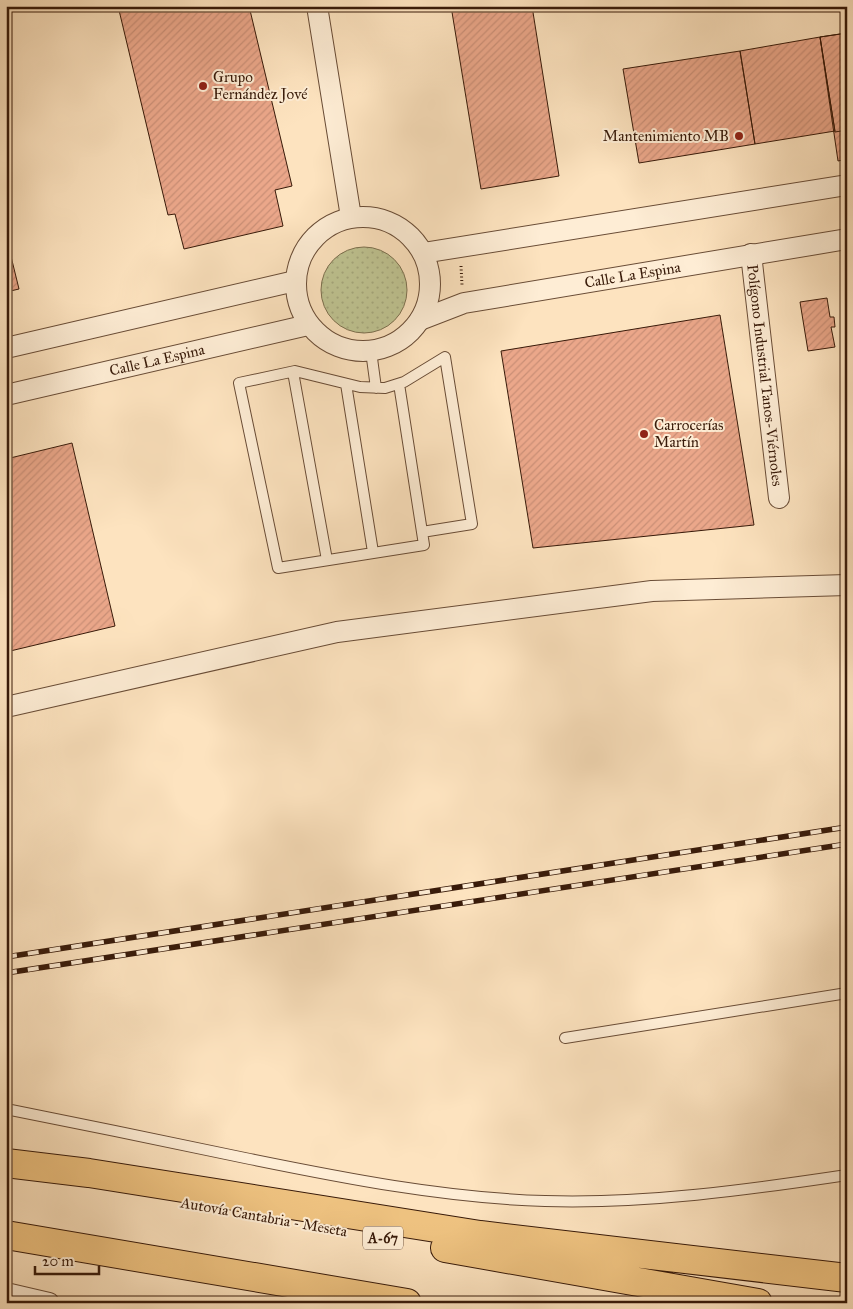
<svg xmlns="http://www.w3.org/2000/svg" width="853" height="1309" font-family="'IM FELL Great Primer',serif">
<defs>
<pattern id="grass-dots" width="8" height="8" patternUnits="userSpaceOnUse" patternTransform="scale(1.25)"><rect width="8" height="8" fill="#bfc492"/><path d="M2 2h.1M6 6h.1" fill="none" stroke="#a5a87d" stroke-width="1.8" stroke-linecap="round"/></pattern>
<pattern id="building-hatch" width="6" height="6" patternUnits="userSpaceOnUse" patternTransform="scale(1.25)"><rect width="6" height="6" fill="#eba78a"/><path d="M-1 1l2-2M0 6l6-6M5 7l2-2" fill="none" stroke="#ca8f76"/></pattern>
</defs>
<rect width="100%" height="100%" fill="#fde3bf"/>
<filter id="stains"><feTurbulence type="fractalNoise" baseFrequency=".004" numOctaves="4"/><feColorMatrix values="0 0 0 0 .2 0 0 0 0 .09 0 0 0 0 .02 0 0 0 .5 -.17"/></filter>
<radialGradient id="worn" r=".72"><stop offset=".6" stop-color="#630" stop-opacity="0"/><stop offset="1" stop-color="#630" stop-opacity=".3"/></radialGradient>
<!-- grass -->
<path fill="url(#grass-dots)" stroke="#7c6f4e" d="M321 290a43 43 0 1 1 86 0a43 43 0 1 1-86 0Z"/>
<!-- building -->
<path fill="url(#building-hatch)" stroke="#381a09" d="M118 6H249L292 186 275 190 283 226 184 249 175 214 168 215Z
M451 6H532L559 176 481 189Z
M847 33V130L835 132 820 37Z
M847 33V159L838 161 820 37Z
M820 37 835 131 755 144 740 51Z
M740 51 755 144 639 163 623 69Z
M6 236 19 289 6 292Z
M827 298 830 317H834L835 327H831L835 347 808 351 800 302Z
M720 315 754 525 533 548 501 351Z
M72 443 115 626 6 652V459Z"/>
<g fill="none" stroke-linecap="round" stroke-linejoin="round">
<!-- service casing -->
<g stroke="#694c36" stroke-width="12">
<path id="service" d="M371 351 376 388
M445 357 472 524 422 532 424 545 278 568 239 383 295 371 360 387 385 388 404 382Z
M293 372 327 560
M346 384 373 552
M399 384 422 532
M565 1038 847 993
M6 1109C86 1125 165 1141 245 1158 343 1178 444 1198 545 1201 646 1204 747 1190 847 1175"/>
</g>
<!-- minor casing -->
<g stroke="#694c36" stroke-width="22">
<g id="minor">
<path d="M317 6 351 217"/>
<circle cx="363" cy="284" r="67"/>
<path d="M423 253 847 185"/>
<path id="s1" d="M751 254 779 498"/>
<path id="s2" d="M420 320 464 303 847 239"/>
<path d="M6 348 295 281"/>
<path id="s3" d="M6 395 308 325"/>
<path d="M6 707 337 632 652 591 847 585"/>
<path d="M6 1293 49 1303"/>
</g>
</g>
<!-- motorway casing -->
<g stroke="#381a09" stroke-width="30">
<path id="motorway" d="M6 1163 89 1173 480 1235 847 1278
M6 1235 407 1303
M445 1248 758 1303"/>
</g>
<!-- path -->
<path stroke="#381a09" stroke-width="3" stroke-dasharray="1 2.5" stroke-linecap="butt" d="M461 266 462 285"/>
<!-- service -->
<use href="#service" stroke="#feedd5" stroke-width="10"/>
<!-- minor -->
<use href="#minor" stroke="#feedd5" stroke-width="20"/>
<!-- motorway -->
<use href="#motorway" stroke="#eec280" stroke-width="28"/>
<!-- rail casing -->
<g stroke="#381a09" stroke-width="5.5">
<path id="rail" d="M6 957 847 827
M6 973 847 844"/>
</g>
<!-- rail -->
<use href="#rail" stroke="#feedd5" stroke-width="4" stroke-dasharray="11" stroke-linecap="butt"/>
</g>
<!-- markers -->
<g fill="#8f2418" stroke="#feedd5" stroke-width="2">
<circle cx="203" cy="86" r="5"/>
<circle cx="739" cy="136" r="5"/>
<circle cx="644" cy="434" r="5"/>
</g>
<g text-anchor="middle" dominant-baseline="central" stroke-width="4" stroke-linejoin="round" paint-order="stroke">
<!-- shield labels -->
<rect fill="#feedd5" stroke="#735946" stroke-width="1" x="363" y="1226.5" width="40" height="23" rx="4"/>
<g font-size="14" font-weight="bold" fill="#381a09">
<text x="383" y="1238">A-67</text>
</g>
<!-- poi labels -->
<g font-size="15" fill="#381a09" stroke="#feedd5" text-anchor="start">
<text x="213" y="77">Grupo<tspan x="213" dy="17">Fernández Jové</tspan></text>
<text x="729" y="136" text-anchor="end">Mantenimiento MB</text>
<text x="654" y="425">Carrocerías<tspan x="654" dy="17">Martín</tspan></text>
</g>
<!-- street labels -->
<g font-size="15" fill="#381a09" stroke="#feedd5">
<text stroke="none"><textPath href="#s2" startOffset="218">Calle La Espina</textPath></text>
<text stroke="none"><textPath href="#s3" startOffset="155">Calle La Espina</textPath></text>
<text stroke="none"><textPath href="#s1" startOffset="122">Polígono Industrial Tanos-Viérnoles</textPath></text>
<text transform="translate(264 1217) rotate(10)">Autovía Cantabria - Meseta</text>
</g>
</g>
<!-- margin -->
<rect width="853" height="1309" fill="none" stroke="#fde3bf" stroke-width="25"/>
<rect x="8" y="8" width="838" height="1294" fill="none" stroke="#381a09" stroke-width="2.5"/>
<rect x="12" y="12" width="828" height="1284" fill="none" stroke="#381a09"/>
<!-- scale -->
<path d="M35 1266v8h64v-8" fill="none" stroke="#381a09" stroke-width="2.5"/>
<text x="42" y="1266" font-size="15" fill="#381a09" stroke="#feedd5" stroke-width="4" paint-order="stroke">20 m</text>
<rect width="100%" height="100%" filter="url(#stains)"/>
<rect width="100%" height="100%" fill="url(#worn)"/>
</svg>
